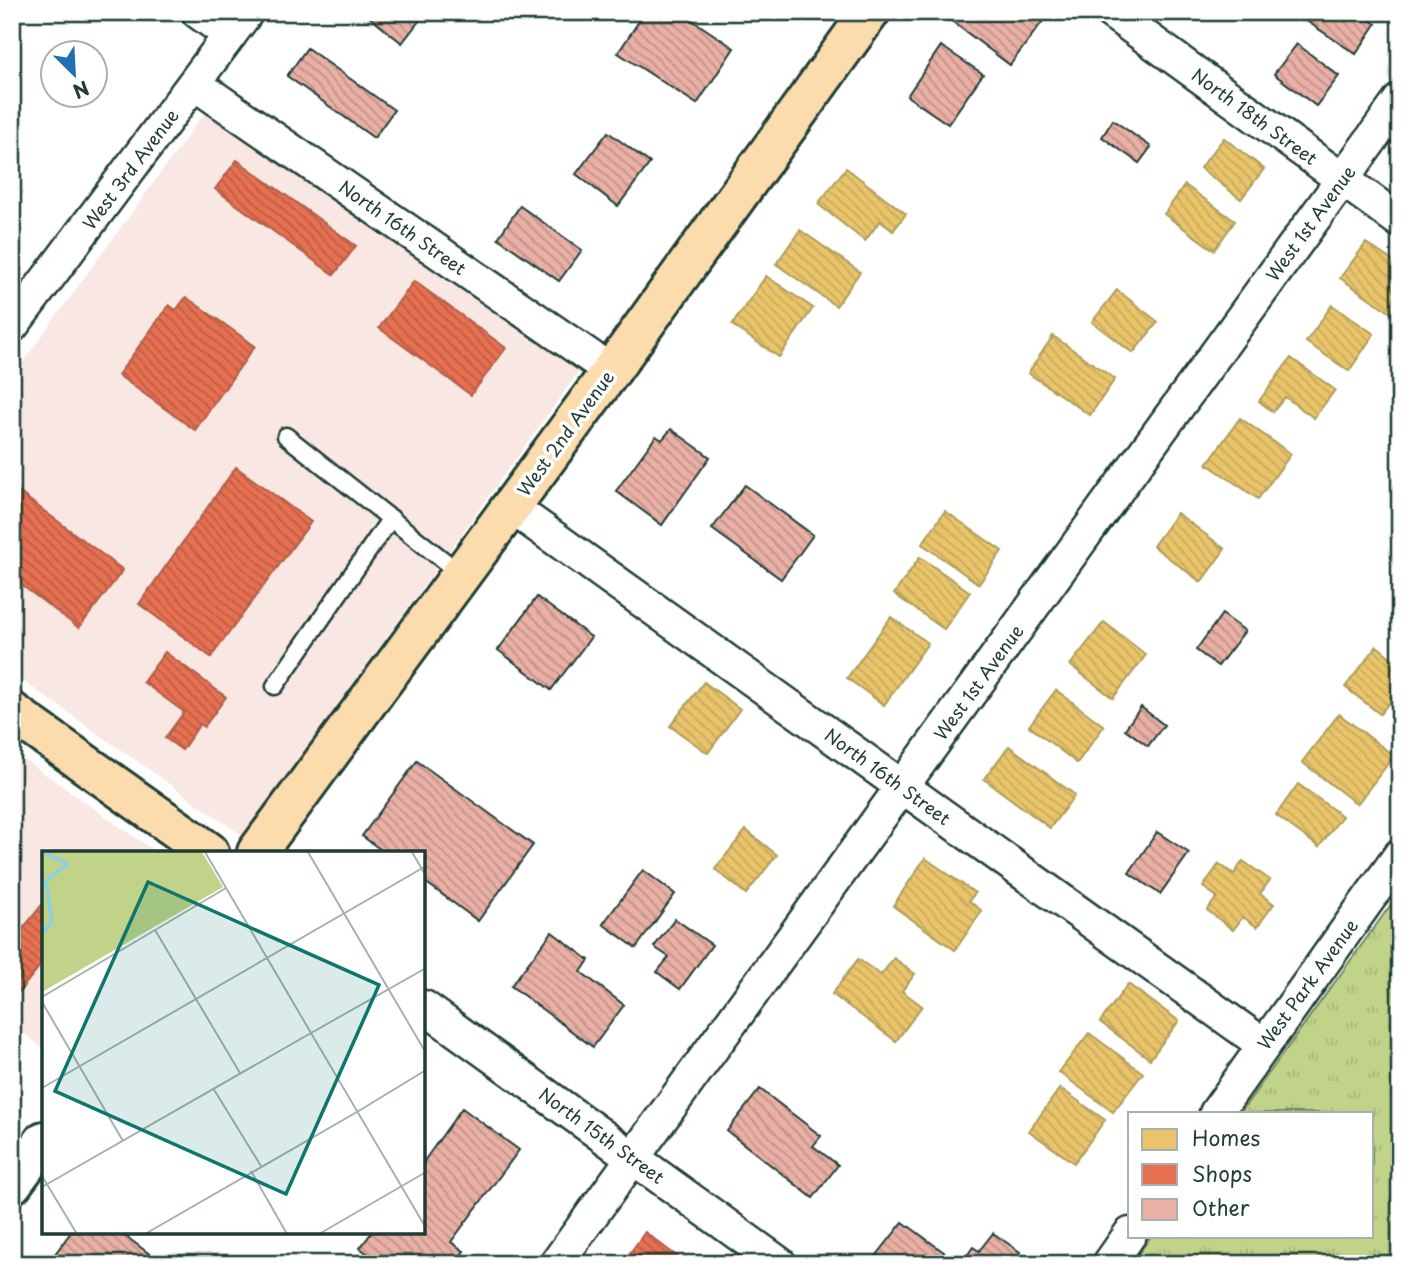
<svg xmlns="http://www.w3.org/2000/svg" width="1412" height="1276" font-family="'Playpen Sans',sans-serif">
<defs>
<pattern id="grass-tufts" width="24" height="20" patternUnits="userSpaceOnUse" patternTransform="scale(1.75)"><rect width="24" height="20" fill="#c0d388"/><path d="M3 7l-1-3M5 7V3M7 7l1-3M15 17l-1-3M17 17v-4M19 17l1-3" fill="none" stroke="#a5b676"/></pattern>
<pattern id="homes-back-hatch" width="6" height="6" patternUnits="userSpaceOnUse" patternTransform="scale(1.75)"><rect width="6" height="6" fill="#e9c46a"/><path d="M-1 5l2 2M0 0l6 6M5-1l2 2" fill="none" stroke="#c7a95c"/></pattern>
<pattern id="shops-back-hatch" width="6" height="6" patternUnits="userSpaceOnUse" patternTransform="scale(1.75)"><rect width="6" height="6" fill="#e76f51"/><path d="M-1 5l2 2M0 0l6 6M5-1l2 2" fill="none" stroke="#bb5c44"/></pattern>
<pattern id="building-back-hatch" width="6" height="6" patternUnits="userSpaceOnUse" patternTransform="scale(1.75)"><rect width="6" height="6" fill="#eab0a5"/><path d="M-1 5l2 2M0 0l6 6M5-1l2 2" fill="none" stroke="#bd9087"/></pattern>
</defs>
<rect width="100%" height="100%" fill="#fff"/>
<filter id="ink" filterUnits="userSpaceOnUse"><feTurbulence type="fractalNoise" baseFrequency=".0143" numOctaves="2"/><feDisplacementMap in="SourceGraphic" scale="14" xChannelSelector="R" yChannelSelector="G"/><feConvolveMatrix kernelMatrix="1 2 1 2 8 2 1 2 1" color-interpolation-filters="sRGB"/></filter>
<g filter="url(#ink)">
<!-- built -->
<path fill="#f9e7e4" d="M211 104 580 370 243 836 12 673V377Z
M12 751 156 852H44V1049L12 1024Z"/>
<!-- grass -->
<path fill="url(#grass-tufts)" stroke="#70885e" stroke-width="2" d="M1400 892V1264H1131L1151 1236H1372V1113H1240Z"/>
<!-- homes -->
<path fill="url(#homes-back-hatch)" stroke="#ac9c5a" stroke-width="2" d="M1224 138 1264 169 1241 199 1200 168Z
M846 168 906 214 893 231 880 221 865 241 818 204Z
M1185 185 1235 221 1214 250 1164 214Z
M800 230 860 272 836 306 776 264Z
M1366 243 1400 266V319L1340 278Z
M766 276 813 308 779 357 732 325Z
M1117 290 1158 322 1133 353 1092 322Z
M1332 305 1374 334 1349 371 1306 342Z
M1053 336 1115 379 1090 415 1028 373Z
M1291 358 1335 390 1314 418 1285 397 1273 412 1259 401Z
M1240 418 1291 454 1258 499 1207 464Z
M945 511 1002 551 979 584 922 544Z
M1177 513 1225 549 1201 582 1153 546Z
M920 557 970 592 944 629 894 594Z
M891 617 928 643 884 705 847 678Z
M1104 622 1146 655 1113 698 1070 665Z
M1377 646 1400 665V689L1380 714 1345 687Z
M704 682 740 709 708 753 670 726Z
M1056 690 1104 726 1077 763 1029 726Z
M1339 714 1394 756 1357 804 1302 762Z
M1009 746 1075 795 1050 828 984 779Z
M1298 784 1342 816 1319 847 1276 815Z
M746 830 777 855 746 894 715 869Z
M925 858 975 893 969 901 982 911 955 950 893 906Z
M1243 861 1270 880 1260 894 1274 904 1257 927 1243 917 1233 930 1207 910 1217 897 1203 887 1219 864 1234 874Z
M894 958 915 974 902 991 922 1006 896 1041 832 994 858 959 881 975Z
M1128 984 1179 1021 1150 1059 1100 1022Z
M1089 1033 1143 1073 1113 1112 1059 1072Z
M1060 1088 1105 1120 1074 1163 1029 1131Z"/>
<!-- shops -->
<path fill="url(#shops-back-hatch)" stroke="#ab6048" stroke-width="2" d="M237 160 356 246 334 275 215 189Z
M414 281 506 348 471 395 379 328Z
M186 297 255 346 195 430 118 375 169 305 176 310Z
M236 467 311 522 211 657 139 604Z
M12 487 123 570 79 628 12 578Z
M165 652 226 697 204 727 200 724 182 750 165 738 184 712 143 682Z
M44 902V961L15 997 12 994V950L17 944 13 941Z
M645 1232 687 1264H622Z"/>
<!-- building -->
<path fill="url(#building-back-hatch)" stroke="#1f3d34" stroke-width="2" d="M363 12H426L402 43Z
M645 12H680L734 48 697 104 618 53Z
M954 12H1037L1045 18 1010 65 949 19Z
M1315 12H1357L1376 24 1356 54 1308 22Z
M1297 44 1339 76 1316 106 1274 74Z
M941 46 983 74 948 124 907 96Z
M307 48 394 110 374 138 287 76Z
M1113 120 1151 147 1139 163 1102 137Z
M608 132 650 163 618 206 576 174Z
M520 206 582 250 559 281 498 238Z
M671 429 710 457 662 525 616 491 656 436 662 440Z
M745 485 813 535 781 579 712 529Z
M537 597 591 637 551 690 498 650Z
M1222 614 1245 631 1218 666 1196 650Z
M1141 707 1164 725 1148 746 1125 729Z
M417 761 533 845 478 921 424 881V852H384L362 836Z
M1157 832 1189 853 1160 894 1129 873Z
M643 870 675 894 636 948 603 924Z
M675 919 712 945 680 989 657 972 669 957 654 947Z
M552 932 589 960 581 972 624 1005 593 1047 511 986Z
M760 1089 821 1136 813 1146 838 1165 813 1198 727 1131Z
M462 1108 519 1150 451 1242 464 1251 454 1264H381L360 1248 372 1232H424V1161Z
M903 1222 945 1253 937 1264H870Z
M71 1232H120L163 1264H69L55 1254Z
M993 1233 1020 1252 1011 1264H961L973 1247 979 1251Z"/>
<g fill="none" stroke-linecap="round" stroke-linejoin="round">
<!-- service casing -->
<g stroke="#1f3d34" stroke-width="21">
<path id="service" d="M286 436 462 575
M275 686 391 518"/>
</g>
<!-- minor casing -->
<g stroke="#1f3d34" stroke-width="37">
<path id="minor" d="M198 12 230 35
M1111 12 1400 221
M195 84 611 371
M12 326 247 12
M511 507 1264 1045
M424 1007 780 1264
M1216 1113 1400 855
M556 1264 1400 100
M1109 1264 1130 1234"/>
</g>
<!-- tertiary casing -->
<g stroke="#1f3d34" stroke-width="44">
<path id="tertiary" d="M12 1184 44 1141"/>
</g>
<!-- primary casing -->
<g stroke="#1f3d34" stroke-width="44">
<path id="primary" d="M12 712 209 852
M257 852 611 371 870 12"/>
</g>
<!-- service -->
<use href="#service" stroke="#fff" stroke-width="16"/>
<!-- minor -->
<use href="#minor" stroke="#fff" stroke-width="32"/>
<!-- tertiary -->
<use href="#tertiary" stroke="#fff" stroke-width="38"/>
<!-- primary -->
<use href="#primary" stroke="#fcdcac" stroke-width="38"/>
</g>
</g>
<g text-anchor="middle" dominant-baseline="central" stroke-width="7" stroke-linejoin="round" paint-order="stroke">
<!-- street labels -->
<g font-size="18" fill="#1f3d34" stroke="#fff">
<text transform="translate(1255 116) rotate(36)">North 18th Street</text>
<text transform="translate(130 169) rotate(-53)">West 3rd Avenue</text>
<text transform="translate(1310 223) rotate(-54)">West 1st Avenue</text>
<text transform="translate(403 227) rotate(35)">North 16th Street</text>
<text transform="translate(565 433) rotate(-54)">West 2nd Avenue</text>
<text transform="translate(978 682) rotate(-54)">West 1st Avenue</text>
<text transform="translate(888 776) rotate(36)">North 16th Street</text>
<text transform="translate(1307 984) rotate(-54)">West Park Avenue</text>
<text transform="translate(602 1135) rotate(36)">North 15th Street</text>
</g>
</g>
<!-- overview -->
<g transform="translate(42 851)">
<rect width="383" height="383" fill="#fff"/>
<path d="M0 1H160L181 36 0 141Z" fill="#c0d388"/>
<path d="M34 86 47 111 37 117 23 92Z" fill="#c0d388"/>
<path fill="none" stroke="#87d2e8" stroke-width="3.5" d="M0 83 10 70 4 30 25 13 2 1"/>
<path fill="none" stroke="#a5b1ae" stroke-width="2" d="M163 1 269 182 384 117M266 1 384 202M370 1 384 25M113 79 198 222M0 146 184 37M0 151 81 290M0 237 384 15M171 237 219 315M315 261 384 219M209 320 245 383M0 325 35 383M0 336 269 182 384 377M103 383 315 261M277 383 384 321"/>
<path fill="#0f766e" fill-opacity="0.15" stroke="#0f766e" stroke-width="3.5" d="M106 31 337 134 244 343 13 240Z"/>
<rect width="383" height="383" fill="none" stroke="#1f3d34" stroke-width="3.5"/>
</g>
<!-- margin -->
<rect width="1412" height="1276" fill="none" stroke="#fff" stroke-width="42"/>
<rect x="21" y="21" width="1370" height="1234" fill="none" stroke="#1f3d34" stroke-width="2.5" filter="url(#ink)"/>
<!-- legend -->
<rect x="1128" y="1112" width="245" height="126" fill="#ffffff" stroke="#a5b1ae" stroke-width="2"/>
<rect x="1142" y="1129" width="35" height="21" fill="#e9c46a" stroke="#a5b1ae" stroke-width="2"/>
<text x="1192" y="1146" font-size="21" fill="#1f3d34">Homes</text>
<rect x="1142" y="1164" width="35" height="21" fill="#e76f51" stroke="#a5b1ae" stroke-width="2"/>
<text x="1192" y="1182" font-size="21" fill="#1f3d34">Shops</text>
<rect x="1142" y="1199" width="35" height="21" fill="#eab0a5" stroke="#a5b1ae" stroke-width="2"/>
<text x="1192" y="1216" font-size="21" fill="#1f3d34">Other</text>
<!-- north arrow -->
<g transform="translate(74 74) rotate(156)"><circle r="33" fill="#ffffff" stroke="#a5b1ae" stroke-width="2"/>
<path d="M0-5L12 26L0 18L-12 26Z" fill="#1f6fb2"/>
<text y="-10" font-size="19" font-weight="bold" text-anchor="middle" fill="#1f3d34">N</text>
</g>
</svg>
